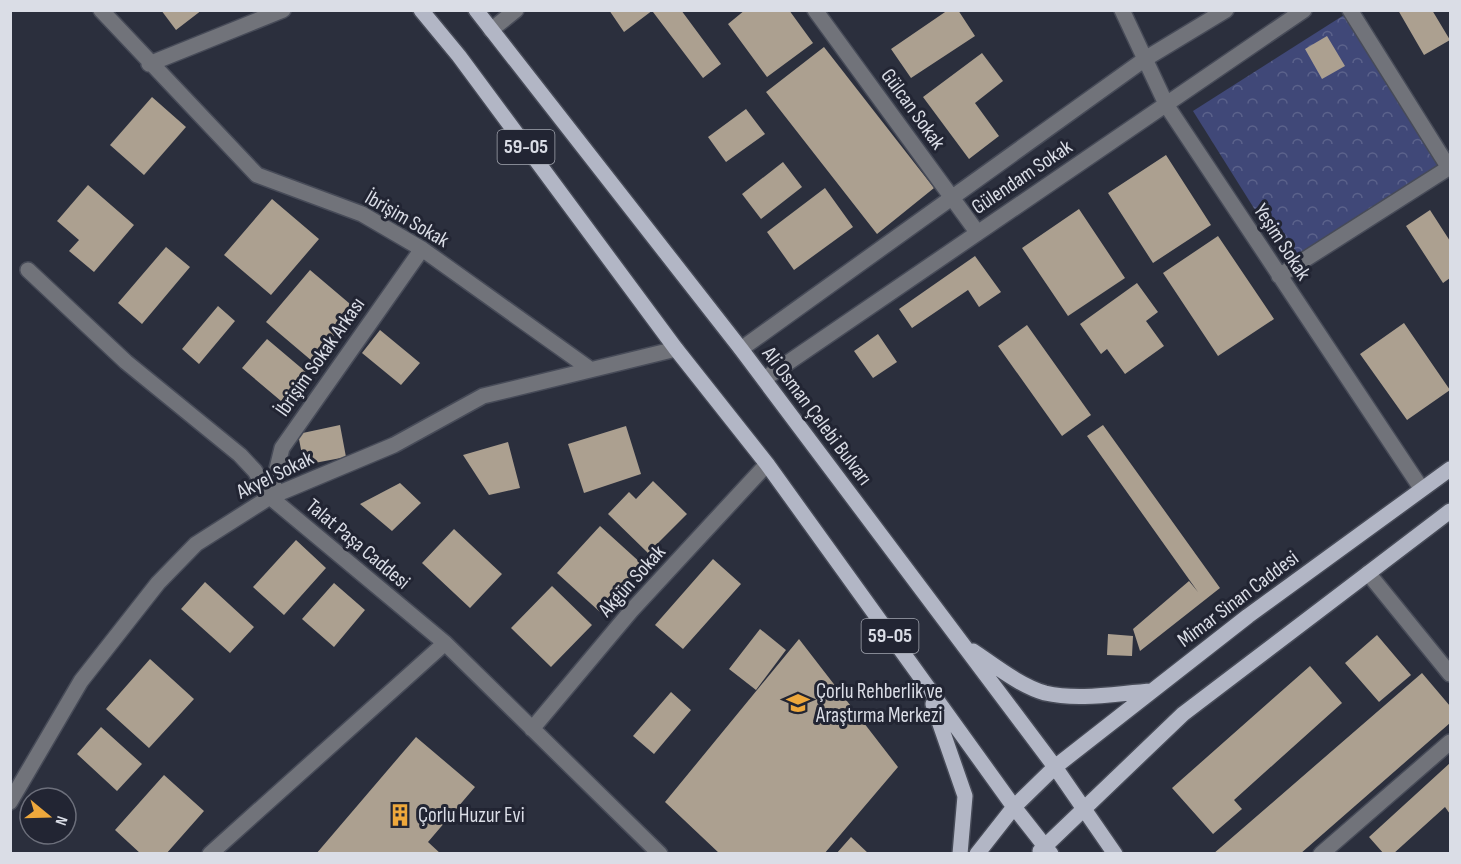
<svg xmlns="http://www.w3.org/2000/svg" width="1461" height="864" font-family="'Sofia Sans Condensed',sans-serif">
<defs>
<pattern id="park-crowns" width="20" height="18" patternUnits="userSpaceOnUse" patternTransform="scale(1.5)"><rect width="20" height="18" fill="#404878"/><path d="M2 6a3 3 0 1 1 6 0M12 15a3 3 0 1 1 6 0" fill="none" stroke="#5b628b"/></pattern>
</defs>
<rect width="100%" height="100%" fill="#2b2f3d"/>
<!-- park -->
<path fill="url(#park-crowns)" d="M1344 15 1441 167 1289 264 1193 111Z"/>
<!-- building -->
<path fill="#aca090" d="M161 10H202L176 30Z
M609 10H653L624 32Z
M656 10H681L721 64 703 78 653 12Z
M745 10H789L813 43 767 77 728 24Z
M948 10H958L975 36 911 78 891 49Z
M1398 10H1432L1450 40 1424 55Z
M1327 36 1345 66 1322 79 1305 49Z
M824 47 934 188 877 234 766 92Z
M982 53 1003 81 975 103 999 136 969 159 923 97Z
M152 97 186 127 144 175 110 145Z
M746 109 765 134 726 162 708 137Z
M1166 155 1211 225 1153 263 1108 193Z
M783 162 802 187 761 219 742 194Z
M88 185 134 225 94 272 69 251 79 240 57 221Z
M825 188 853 227 794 270 767 232Z
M272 199 319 239 271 295 224 255Z
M1079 209 1125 278 1068 316 1022 248Z
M1430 210 1450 241V278L1443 283 1406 226Z
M1218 236 1274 319 1218 356 1163 273Z
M166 247 190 267 142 324 118 303Z
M975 256 1001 292 979 307 968 290 912 328 899 309Z
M310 270 356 309 312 361 266 322Z
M1137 283 1158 312 1146 321 1164 346 1125 374 1107 349 1101 354 1080 324Z
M218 306 235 321 199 364 182 349Z
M1404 323 1450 390 1407 420 1360 354Z
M1027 325 1091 415 1062 436 998 346Z
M380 330 420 363 401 385 362 353Z
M878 334 897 362 873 378 854 351Z
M267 339 306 372 281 401 242 368Z
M340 425 346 457 304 465 298 434Z
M1103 425 1220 588 1140 651 1133 629 1189 581 1198 592 1087 436Z
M626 426 641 474 584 493 568 444Z
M508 442 520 488 489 495 463 455Z
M653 481 687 514 648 553 608 514 629 492 636 499Z
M400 483 421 503 392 531 360 504Z
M600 526 643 565 600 612 557 573Z
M454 529 502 574 470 608 422 563Z
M296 540 326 568 284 615 253 587Z
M713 559 741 584 683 649 655 625Z
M205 582 254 627 230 653 181 609Z
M334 583 365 610 334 647 302 619Z
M552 586 592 625 551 667 511 628Z
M760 629 786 650 756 690 729 669Z
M1108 634 1133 636 1132 656 1107 655Z
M1377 635 1411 675 1379 702 1345 663Z
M799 639 898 767 824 854H720L665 802Z
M150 659 194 699 149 748 106 709Z
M1310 666 1342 703 1234 800 1242 809 1213 834 1172 788Z
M1422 673 1450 706V723L1300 854H1213Z
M671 692 691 710 654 754 633 736Z
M101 727 142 764 117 791 77 754Z
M416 737 475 787 428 842 441 854H316Z
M1450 763V814L1445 807 1393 854H1384L1369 837Z
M164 775 204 811 166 854H141L115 830Z
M851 837 869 854H836Z"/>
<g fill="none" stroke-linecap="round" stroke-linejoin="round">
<!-- minor casing -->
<g stroke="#474b58" stroke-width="18">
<path id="minor" d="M101 10 257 175 362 214 422 249 590 369
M815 10 977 232
M1122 10 1167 106 1421 488
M1350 10 1449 168
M491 30 516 10
M149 64 283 10
M28 270 126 362 240 455 255 471 270 497 445 643 660 854
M1279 276 1450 167
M741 349 1145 59 1226 10
M764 379 1304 10
M270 497 282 448 422 249
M1368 573 1450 674
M532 729 631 611 767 464
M10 802 81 681 158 583 196 544 270 497 394 445 483 396 676 349
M210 854 445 643
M1321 854 1450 742"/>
</g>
<!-- major casing -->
<g stroke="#474b58" stroke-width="18">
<path id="major" d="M421 10 459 56 676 349 767 464 1014 807 1051 854
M476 10 741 349 1055 767 1115 854
M973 651C994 665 1020 686 1045 693 1080 701 1118 693 1152 691
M933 704 965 796 960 854
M1040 851 1183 714 1450 511
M977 854 1014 807 1055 767 1248 616 1450 469"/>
</g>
<!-- minor -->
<use href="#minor" stroke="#71737a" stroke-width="15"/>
<!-- major -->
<use href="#major" stroke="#b2b6c5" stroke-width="15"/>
</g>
<!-- icons -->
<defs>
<g id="school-bare" transform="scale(1.8)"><path d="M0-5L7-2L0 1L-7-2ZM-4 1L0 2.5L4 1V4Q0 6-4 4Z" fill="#eea83c" stroke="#222533" stroke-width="2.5" paint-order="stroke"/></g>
<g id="building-bare" transform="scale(1.8)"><path d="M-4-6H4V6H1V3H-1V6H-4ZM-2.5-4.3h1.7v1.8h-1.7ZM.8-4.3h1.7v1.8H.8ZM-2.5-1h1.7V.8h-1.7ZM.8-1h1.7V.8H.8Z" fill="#eea83c" stroke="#222533" stroke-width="2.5" paint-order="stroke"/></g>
</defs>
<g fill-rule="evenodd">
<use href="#school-bare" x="798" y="703"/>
<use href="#building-bare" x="400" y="815"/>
</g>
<g text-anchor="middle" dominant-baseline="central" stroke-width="6" stroke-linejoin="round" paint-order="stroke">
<!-- shield labels -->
<g fill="#222533" stroke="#a3a6b0" stroke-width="1.5">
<rect x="497.5" y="130" width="57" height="34" rx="4.5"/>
<rect x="861.5" y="619" width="57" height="34" rx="4.5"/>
</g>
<g font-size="20" font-weight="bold" fill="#dadde6">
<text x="526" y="147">59-05</text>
<text x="890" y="636">59-05</text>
</g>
<!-- street labels -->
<g font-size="21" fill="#dadde6" stroke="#222533">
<text transform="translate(913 109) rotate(54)">Gülcan Sokak</text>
<text transform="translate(1022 177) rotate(-34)">Gülendam Sokak</text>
<text transform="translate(407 219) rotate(30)">İbrişim Sokak</text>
<text transform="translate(1282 242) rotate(57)">Yeşim Sokak</text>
<text transform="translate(320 357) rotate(-55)">İbrişim Sokak Arkası</text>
<text transform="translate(817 416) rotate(53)">Ali Osman Çelebi Bulvarı</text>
<text transform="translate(275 475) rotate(-26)">Akyel Sokak</text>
<text transform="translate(358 544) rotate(40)">Talat Paşa Caddesi</text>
<text transform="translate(632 581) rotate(-48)">Akgün Sokak</text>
<text transform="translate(1238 599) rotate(-37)">Mimar Sinan Caddesi</text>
</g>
<!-- poi labels -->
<g font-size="21" fill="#dadde6" stroke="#222533" text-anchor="start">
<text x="816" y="691">Çorlu Rehberlik ve<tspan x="816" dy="24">Araştırma Merkezi</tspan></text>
<text x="418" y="815">Çorlu Huzur Evi</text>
</g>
</g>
<!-- border -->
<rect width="1461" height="864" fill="none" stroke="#dadde6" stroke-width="24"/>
<!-- north arrow -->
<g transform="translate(48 816) rotate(109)"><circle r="28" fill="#222533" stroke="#6c6f7b" stroke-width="1.5"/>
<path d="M0-4.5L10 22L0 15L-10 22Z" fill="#eea83c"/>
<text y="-9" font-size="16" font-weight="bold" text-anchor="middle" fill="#dadde6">N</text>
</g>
</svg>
